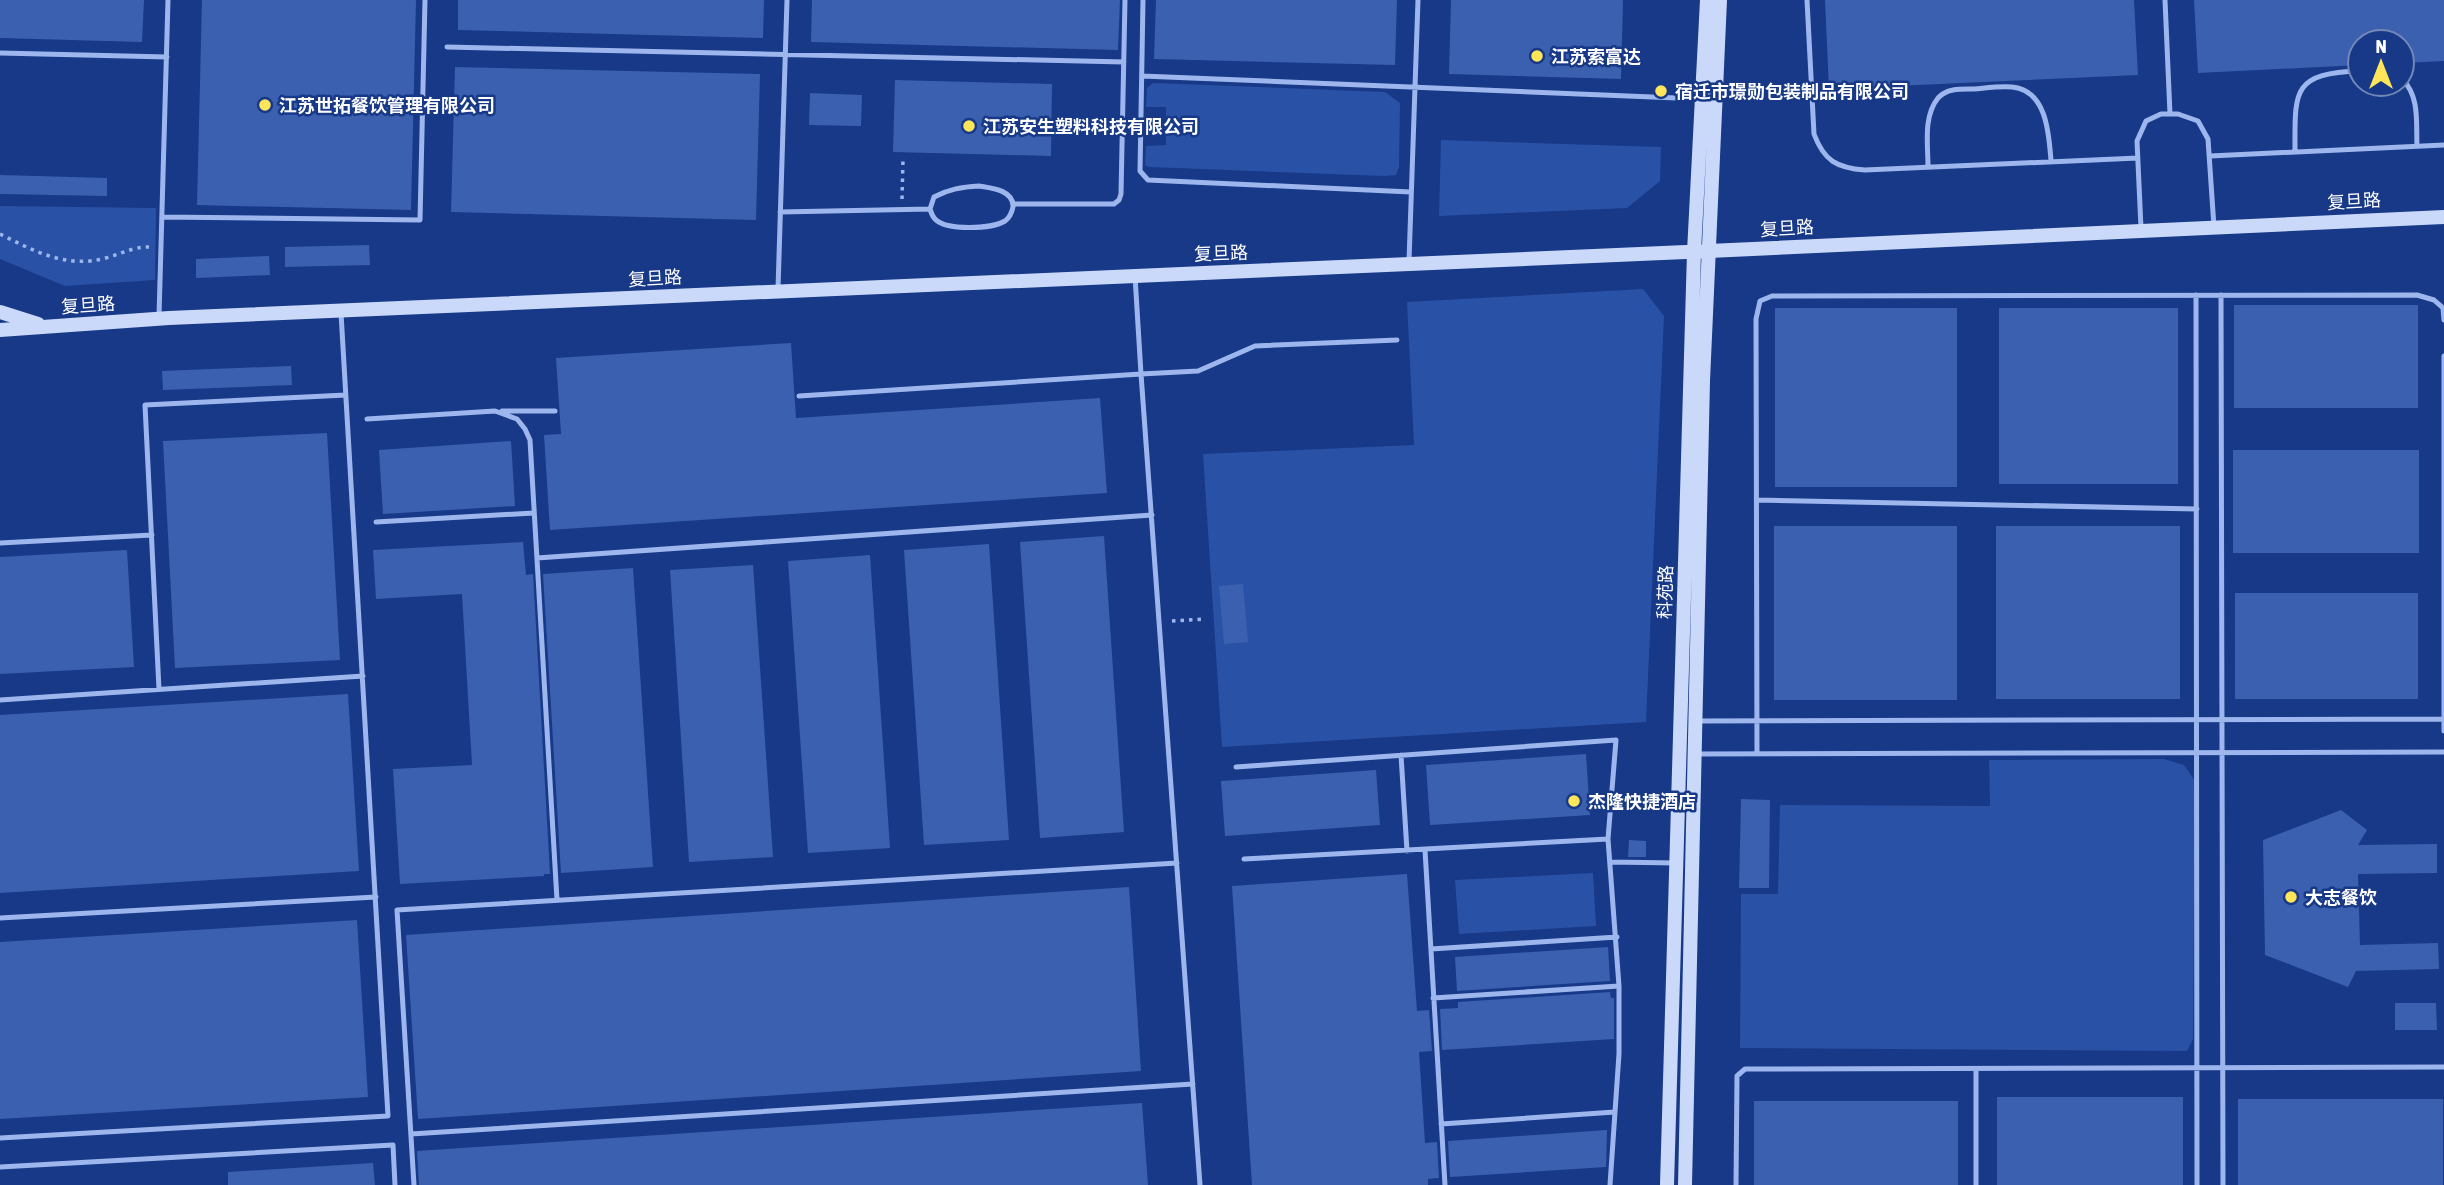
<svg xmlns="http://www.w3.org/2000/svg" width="2444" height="1185" font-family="'Asap Condensed','Noto Sans SC',sans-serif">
<rect width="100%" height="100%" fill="#173987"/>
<!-- green -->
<path fill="#2951a6" d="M1153 83 1385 92 1400 103 1399 167 1396 175 1384 176 1149 167 1145 165 1146 146 1166 145V107H1146L1147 88Z
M1441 140 1661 147 1660 181 1627 208 1439 216Z
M0 206 156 208 155 280 65 286 0 259Z
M1643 289 1664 316 1646 722 1222 747 1203 454 1414 445 1407 302Z
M2164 759 2184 765 2195 781 2193 1039 2187 1051 1740 1048 1741 894H1778L1780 805 1990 806 1989 760Z
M1593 873 1596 926 1459 934 1455 880Z"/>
<!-- building -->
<path fill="#3b60af" d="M0 0H144L142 42 0 38Z
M202 0H416L411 210 197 205Z
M458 0H764L763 38 458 30Z
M812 0H1120L1118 50 811 42Z
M1156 0H1397L1395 65 1154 59Z
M1451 0H1623L1621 79 1449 74Z
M1825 0H2134L2138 75 1829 89Z
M2194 0H2444V61L2402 63V42H2360V65L2198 73Z
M455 67 760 74 756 220 451 212Z
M895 80 1052 84 1051 156 893 152Z
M810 93 862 95 861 126 809 125Z
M0 175 107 178V196L0 194Z
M369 245 370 265 285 267V247Z
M269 256 270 275 196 278V259Z
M2234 305H2418V408H2234Z
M1775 308H1957V487H1775Z
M1999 308H2178V484H1999Z
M791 343 796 418 1100 398 1107 493 550 530 544 435 561 434 556 358Z
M291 366 292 385 163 390 162 371Z
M327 433 340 660 175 668 163 441Z
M511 441 515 506 383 514 379 450Z
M2233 450H2419V553H2233Z
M1774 526H1957V700H1774Z
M1996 526H2180V699H1996Z
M1104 536 1124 832 1040 838 1020 542Z
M523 542 526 575 533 574 550 874H544V876L400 884 393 769 472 765 462 594 376 599 373 550Z
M989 544 1009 840 924 845 904 550Z
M127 550 134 667 0 674V557Z
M870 555 890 848 808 853 788 561Z
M753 565 773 857 689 862 670 570Z
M633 568 653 867 561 873 543 574Z
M1243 584 1248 642 1224 644 1219 586Z
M2235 593H2418V699H2235Z
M348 694 359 871 0 893V715Z
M1586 754 1590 815 1430 825 1426 765Z
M1376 770 1380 825 1225 836 1221 781Z
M1741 799 1770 800 1769 888H1739Z
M2341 810 2367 830 2358 845 2437 844V873L2358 874 2360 945 2438 943 2439 969 2356 971 2348 987 2265 955 2263 840Z
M1629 840 1646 841V857H1628Z
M1407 874 1417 1011 1429 1010 1432 1051 1419 1052 1425 1143 1437 1142 1439 1178 1428 1179V1185H1252L1232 886Z
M1129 887 1141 1071 418 1119 406 935Z
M357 920 368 1097 0 1119V942Z
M1608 947 1610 981 1457 991 1455 957Z
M1610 992 1611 998H1614V1039L1442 1050 1440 1009 1458 1008V1002Z
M2395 1003H2436L2437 1030H2395Z
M1997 1097H2183V1185H1997Z
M2238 1099H2443V1185H2238Z
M1754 1101H1958V1185H1754Z
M1142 1103 1148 1185H419L417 1151Z
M1607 1130 1606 1167 1450 1177 1448 1141Z
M373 1163 375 1185H228V1172Z"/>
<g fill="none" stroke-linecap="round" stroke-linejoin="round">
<!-- path -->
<path stroke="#9db7ee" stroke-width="3.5" stroke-dasharray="3.5 5" stroke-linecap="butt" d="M902 199 903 159
M0 234C34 251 67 269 106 258 121 254 132 247 149 247
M1172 621 1204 619"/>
<!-- lane -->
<path stroke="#9db7ee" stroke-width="5" d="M1143 0 1140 171 1148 180 1411 192
M1807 0 1814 134C1824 161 1837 168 1865 170L2138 158
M2165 0 2170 114
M447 47 1124 62
M0 53 167 57
M1142 76 1701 99
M2402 79C2420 96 2416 123 2417 146
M2295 152C2295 92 2291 73 2360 71
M2210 156 2444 145
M1928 167C1928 144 1923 117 1938 98 1947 88 1961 89 1974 89 1986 88 1999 86 2012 87 2047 90 2049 135 2051 161
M979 186C991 188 1014 190 1013 207 1012 212 1009 218 1005 221 992 229 946 231 935 219 932 216 931 212 930 209L934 197C949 189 962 187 979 186Z
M1014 204H1114L1119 200 1121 194 1125 0
M780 212 930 209
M162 217 420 220 425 0
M2141 228 2137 141 2146 121 2161 114H2178L2198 121 2208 139 2214 227
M1409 261 1418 0
M1135 276 1141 374 1198 371 1255 346 1397 340
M778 289 787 0
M2196 295 2197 1185
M2221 295 2223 1185
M159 316 168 0
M2444 356V731
M799 396 1141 374 1200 1185
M502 411H555
M367 419 495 411 517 419 525 429 530 440 557 900
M1757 500 2197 509
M376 522 534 513
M0 543 152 535
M537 558 1152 515
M159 689 145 405 346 395
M0 700 363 676
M1697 721 2443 719
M1695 754 2444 752
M1757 754 1756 319 1760 301 1772 296 2417 295 2434 300 2443 308 2444 320
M1401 755 1407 851
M1236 767 1616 740 1608 839 1619 986V1054L1615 1112 1441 1124
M1425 850 1445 1185
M1244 859 1608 839
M1610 862 1677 863
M0 918 376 897
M1431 949 1617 937
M1433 998 1619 986
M1976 1069V1185
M411 1134 1193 1084
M0 1138 388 1116 341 313
M0 1167 393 1145 395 1185
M414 1185 397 910 1177 863
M1610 1185 1615 1112
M1736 1185 1737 1076 1745 1069 2444 1067"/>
<!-- secondary -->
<path stroke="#cad9fa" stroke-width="14" d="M0 312 38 324
M0 330 169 318 1709 251 2444 217
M1667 1185 1694 252 1707 0
M1685 1185 1703 381 1720 0"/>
</g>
<!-- markers -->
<g fill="#ffe55a" stroke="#173987" stroke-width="2.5">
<circle cx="1537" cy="56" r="7"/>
<circle cx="1661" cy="91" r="7"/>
<circle cx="265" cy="105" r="7"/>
<circle cx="969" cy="126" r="7"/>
<circle cx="1574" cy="801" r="7"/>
<circle cx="2291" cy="897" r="7"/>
</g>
<g text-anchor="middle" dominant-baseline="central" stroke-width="5" stroke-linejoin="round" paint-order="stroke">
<!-- poi labels -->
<g font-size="18" font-weight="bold" fill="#fff" stroke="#173987" text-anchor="start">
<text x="1551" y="56">江苏索富达</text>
<text x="1675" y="91">宿迁市璟勋包装制品有限公司</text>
<text x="279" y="105">江苏世拓餐饮管理有限公司</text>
<text x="983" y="126">江苏安生塑料科技有限公司</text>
<text x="1588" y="801">杰隆快捷酒店</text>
<text x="2305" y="897">大志餐饮</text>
</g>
<!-- street labels -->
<g font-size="18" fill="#fff" stroke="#173987">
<text transform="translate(2354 201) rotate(-3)">复旦路</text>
<text transform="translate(1787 228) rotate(-3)">复旦路</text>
<text transform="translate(1221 253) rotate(-2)">复旦路</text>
<text transform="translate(655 278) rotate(-3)">复旦路</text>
<text transform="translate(88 305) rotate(-4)">复旦路</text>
<text transform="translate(1665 592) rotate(-88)">科苑路</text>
</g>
</g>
<!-- north arrow -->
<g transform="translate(2381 63)"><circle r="33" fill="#173987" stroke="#7488b7" stroke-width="2"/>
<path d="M0-5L12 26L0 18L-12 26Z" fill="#ffe55a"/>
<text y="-10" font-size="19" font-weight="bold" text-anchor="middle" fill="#ffffff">N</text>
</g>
</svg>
